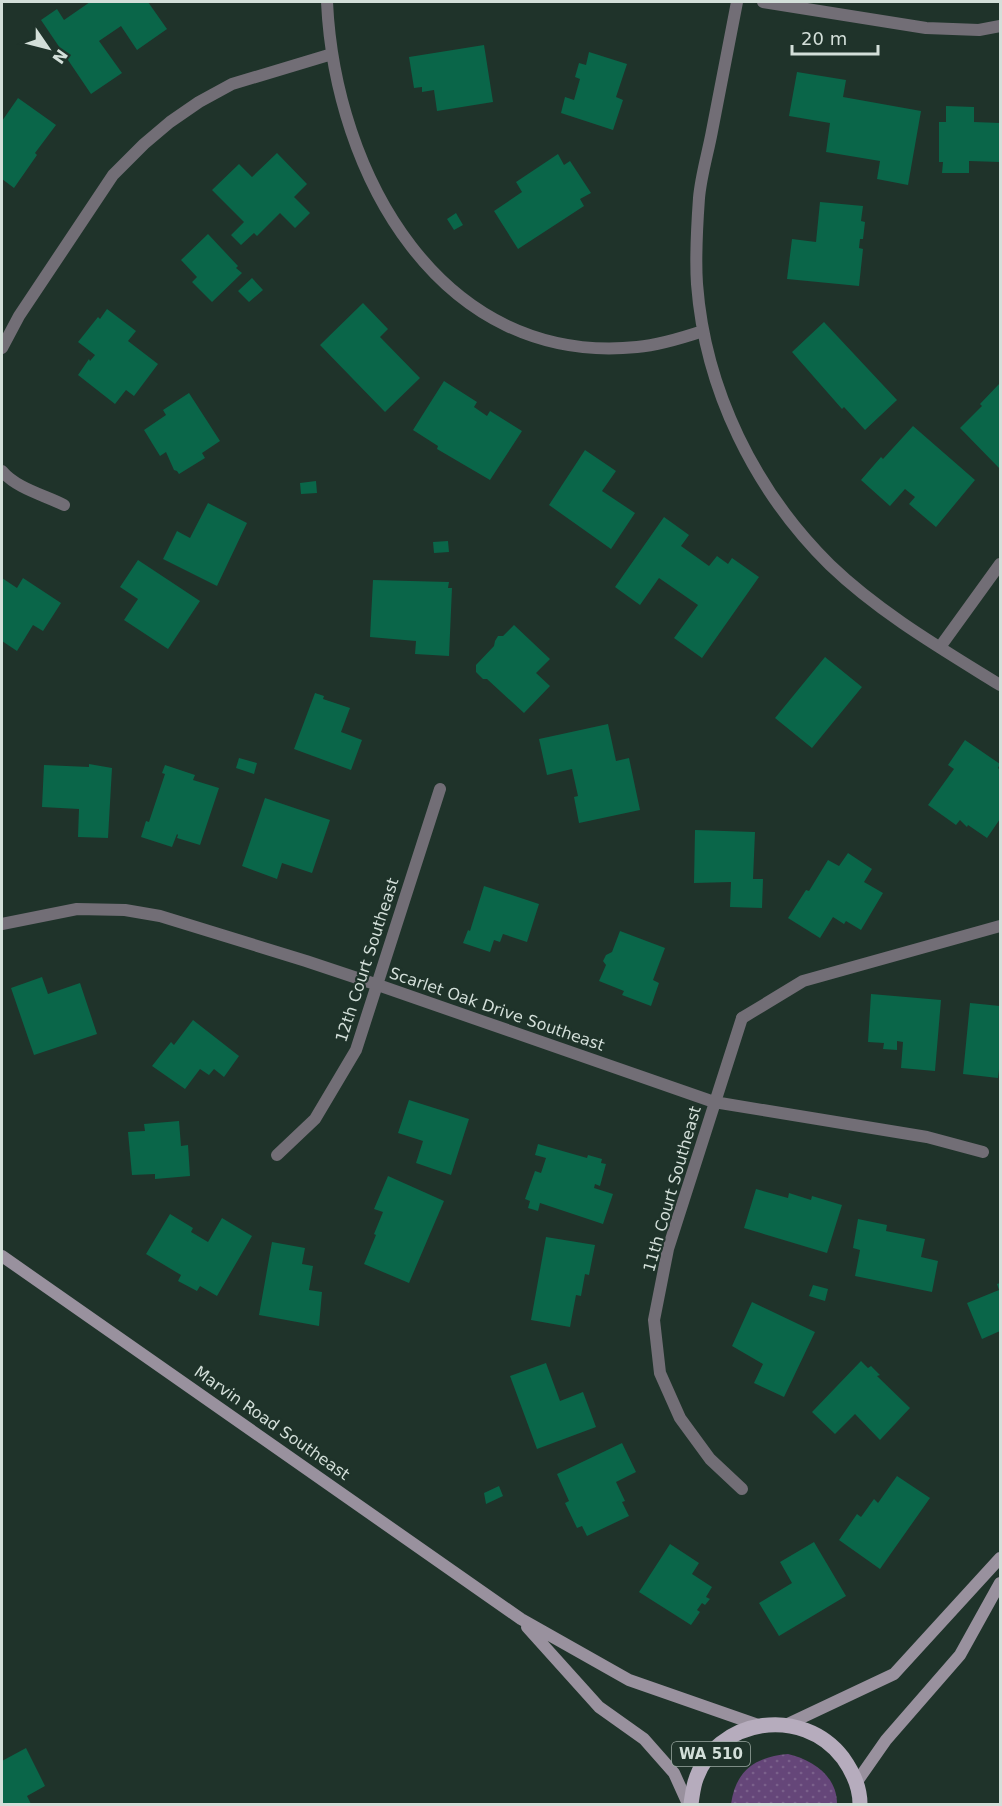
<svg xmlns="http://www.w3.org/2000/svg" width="1002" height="1806" font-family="'DejaVu Sans',sans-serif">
<defs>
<pattern id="grass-dots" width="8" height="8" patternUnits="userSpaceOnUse" patternTransform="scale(1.5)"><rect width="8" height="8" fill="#654679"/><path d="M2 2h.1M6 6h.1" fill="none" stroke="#7a608b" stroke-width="1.8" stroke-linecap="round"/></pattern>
</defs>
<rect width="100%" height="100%" fill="#1f332a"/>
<!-- grass -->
<path fill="url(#grass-dots)" d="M788 1754C813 1760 837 1776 837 1804H731C736 1770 755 1757 788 1754Z"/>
<!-- building -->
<path fill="#0a6649" d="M90 2H148L167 29 137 50 121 26 99 41 122 73 91 94 41 20 57 9 64 20Z
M484 45 493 102 437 111 434 90 422 92V87L414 88 409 57Z
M589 52 627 64 616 97 623 100 613 130 561 113 565 97 574 100 580 79 575 77 579 63 586 65Z
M797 72 846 80 843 97 921 111 908 185 877 179 880 161 826 152 830 123 789 116Z
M18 98 56 125 35 153 37 155 14 188 2 179V121Z
M946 106 974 107V122L1000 123V162L969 161V173H942L943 162H939V122H946Z
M277 153 307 184 294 197 310 213 295 228 280 213 257 236 254 233 241 245 231 235 244 222 212 190 239 164 252 177Z
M558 154 564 165 570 161 591 193 580 199 584 206 518 249 494 211 522 192 516 182Z
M820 202 863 206 861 221 865 222 863 239H860L859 248 863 249 859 286 787 279 792 239 816 242Z
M456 213 463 225 454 230 447 219Z
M208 234 238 266 236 268 242 273 212 302 192 282 197 277 181 260Z
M252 278 263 290 249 302 238 291Z
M363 303 388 329 380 337 420 378 385 412 320 345Z
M107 309 136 331 128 341 158 364 134 396 126 390 115 404 78 375 89 359 90 361 95 355 78 342 98 317 100 319Z
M824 322 897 400 865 430 844 407 842 409 792 352Z
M444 381 477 402 474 407 487 416 490 411 522 431 490 480 437 449 438 446 413 430Z
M1000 383V469L960 428 982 406 980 404Z
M189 393 220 441 202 453 205 458 179 474 177 471 174 470 166 452 160 456 144 430 166 415 163 410Z
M913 426 975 480 936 527 909 504 915 497 905 489 890 506 861 480 881 457 883 459Z
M585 450 616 471 602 491 635 513 611 549 549 505Z
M316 481 317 493 301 494 300 483Z
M208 503 247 523 217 586 163 559 177 531 190 538Z
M664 517 689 535 681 546 709 566 717 556 728 564 732 558 759 577 702 658 674 638 698 605 659 578 640 605 615 587Z
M448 541 449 552 434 553 433 542Z
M138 560 200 601 168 649 124 620 138 599 120 587Z
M2 578 17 588 23 578 61 603 43 631 33 625 17 651 2 641Z
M373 580 449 582 448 588H452L449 656 415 654 416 641 370 637Z
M514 625 550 659 536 673 550 686 524 713 487 679H483L476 672V665L494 646 495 641 498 636H503Z
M825 657 862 687 812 748 775 718Z
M315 693 324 696 323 699 350 708 341 732 362 740 351 770 294 749Z
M608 724 616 761 629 758 640 810 579 823 574 797 578 796 572 769 547 775 539 739Z
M965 740 1000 764 998 768 1000 770V819L987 838 968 825 967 827 960 820 956 825 928 805 954 769 948 765Z
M239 758 257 763 254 774 236 768Z
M89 764 112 768 108 838 78 837 79 809 42 807 44 765 89 767Z
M165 765 195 775 193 780 219 788 200 845 177 838 178 835 177 834 172 847 141 837 146 821 149 822 165 774 162 773Z
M265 798 330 820 312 873 282 863 277 879 242 866Z
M695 830 755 832 753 879H763L762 908 730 907 731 882 694 883Z
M848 853 872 869 864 882 883 893 861 930 846 921 844 924 833 917 820 938 788 918 806 890 809 891 828 860 839 866Z
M484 886 539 904 527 942 503 934 500 942 494 940 490 952 463 943 468 930 470 931Z
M620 931 665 948 653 980 659 983 651 1006 622 995 624 991 599 981 606 965 603 961 606 955 612 952Z
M42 977 48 994 80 983 97 1034 34 1055 11 988Z
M871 994 941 1000 935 1071 901 1068 903 1042 897 1041V1050L883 1049 884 1043 868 1042Z
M970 1003 1000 1006V1061L998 1078 963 1074Z
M193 1020 239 1056 224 1077 214 1069 209 1075 200 1069 185 1089 152 1066 171 1042 174 1045Z
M409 1100 469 1119 451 1175 416 1163 423 1141 398 1133Z
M179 1121 181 1146 188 1145 190 1176 155 1179V1174L132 1175 128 1132 145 1131 144 1124Z
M538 1144 587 1158 588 1155 602 1159 601 1163 606 1164 600 1186 595 1184 594 1188 613 1194 603 1224 540 1203 538 1211 528 1208 530 1201 525 1199 535 1171 541 1173 546 1158 535 1155Z
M388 1176 444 1201 409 1283 364 1264 376 1235 374 1234 383 1212 374 1209Z
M756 1189 788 1198 789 1193 811 1200 812 1196 842 1205 827 1253 744 1228Z
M170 1214 193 1228 191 1232 208 1242 222 1218 252 1236 217 1296 200 1286 197 1291 178 1281 181 1275 146 1254Z
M858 1219 887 1225 886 1231 925 1239 921 1257 938 1261 932 1292 855 1276 860 1250 853 1248Z
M546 1237 595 1245 589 1275 585 1274 581 1296 576 1295 570 1327 531 1320Z
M272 1242 305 1248 302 1264 313 1266 309 1290 322 1292 319 1326 259 1315Z
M1000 1283V1331L982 1339 967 1303 999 1290 997 1284Z
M813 1285 828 1289 825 1301 809 1296Z
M752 1302 815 1332 784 1397 754 1383 763 1364 732 1346Z
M861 1361 868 1368 871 1366 880 1375 877 1376 910 1408 880 1440 855 1414 835 1434 812 1412Z
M546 1363 560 1401 583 1392 596 1427 537 1449 510 1376Z
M622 1443 636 1472 616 1482 625 1501 622 1502 629 1516 587 1536 582 1526 577 1528 565 1503 569 1501 557 1474Z
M897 1476 930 1498 880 1569 839 1540 857 1514 861 1517 874 1499 878 1503Z
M499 1486 503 1496 486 1504 484 1493Z
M814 1542 846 1596 779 1636 759 1603 792 1583 780 1562Z
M670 1544 699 1563 692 1574 712 1587 706 1597 710 1599 705 1605 702 1603 697 1610 700 1612 691 1625 639 1592Z
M26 1748 45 1786 27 1796 31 1804H2V1761Z"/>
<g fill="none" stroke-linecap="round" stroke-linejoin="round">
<!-- lane -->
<path stroke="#726e76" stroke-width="12" d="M742 1018 803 981 1000 926"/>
<!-- street -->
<path stroke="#726e76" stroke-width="12" d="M327 2C335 173 440 367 637 347 660 345 682 338 703 331
M737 2C729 45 720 88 712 131 708 153 701 175 699 198 697 226 695 255 697 284 705 390 755 491 830 565 880 613 942 649 1000 685
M763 2 926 28 979 30 1000 26
M2 348 19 316 113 175 144 144 170 122 199 102 232 84 332 54
M2 471C16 488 44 495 64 505
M940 647 1000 564
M2 924 77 909 125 910 160 916 306 961 378 985 714 1102 927 1137 983 1152
M742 1018 668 1249 654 1320 660 1373 680 1418 710 1459 742 1489
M277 1155 315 1119 356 1050 440 789"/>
<!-- secondary -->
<path stroke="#99919e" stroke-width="12" d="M2 1256 521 1619 629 1680 758 1725
M527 1627 599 1707 644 1739 674 1773 688 1804
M788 1724 894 1674 1000 1558
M856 1783 886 1740 960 1655 1000 1583"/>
<!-- primary -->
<path stroke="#b6acbd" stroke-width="15" d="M691 1804C692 1797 693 1789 695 1782 715 1717 803 1705 843 1758 853 1772 860 1787 860 1804"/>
</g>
<g text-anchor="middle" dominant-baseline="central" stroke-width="4.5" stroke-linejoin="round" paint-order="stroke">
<!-- shield labels -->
<rect fill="#1f332a" stroke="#9daba4" stroke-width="1.5" x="672" y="1742" width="78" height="24" rx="4.5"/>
<g font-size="15" font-weight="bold" fill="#d3dfd9">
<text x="711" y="1754">WA 510</text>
</g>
<!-- street labels -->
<g font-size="16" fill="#d3dfd9" stroke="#1f332a">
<text transform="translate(367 960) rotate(-72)">12th Court Southeast</text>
<text transform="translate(497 1009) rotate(19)">Scarlet Oak Drive Southeast</text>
<text transform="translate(672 1189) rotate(-74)">11th Court Southeast</text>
<text transform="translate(272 1423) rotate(35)">Marvin Road Southeast</text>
</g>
</g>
<!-- border -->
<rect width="1002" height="1806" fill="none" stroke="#d3dfd9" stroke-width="6"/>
<!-- north arrow -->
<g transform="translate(48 48) rotate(125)" stroke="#1f332a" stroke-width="4.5" paint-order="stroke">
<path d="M0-4.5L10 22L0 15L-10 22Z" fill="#d3dfd9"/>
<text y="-9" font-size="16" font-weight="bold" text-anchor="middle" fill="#d3dfd9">N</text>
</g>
<!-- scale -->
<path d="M792 45v9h86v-9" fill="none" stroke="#d3dfd9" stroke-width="3"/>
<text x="801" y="45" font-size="18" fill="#d3dfd9" stroke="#1f332a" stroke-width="4.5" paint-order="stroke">20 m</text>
</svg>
